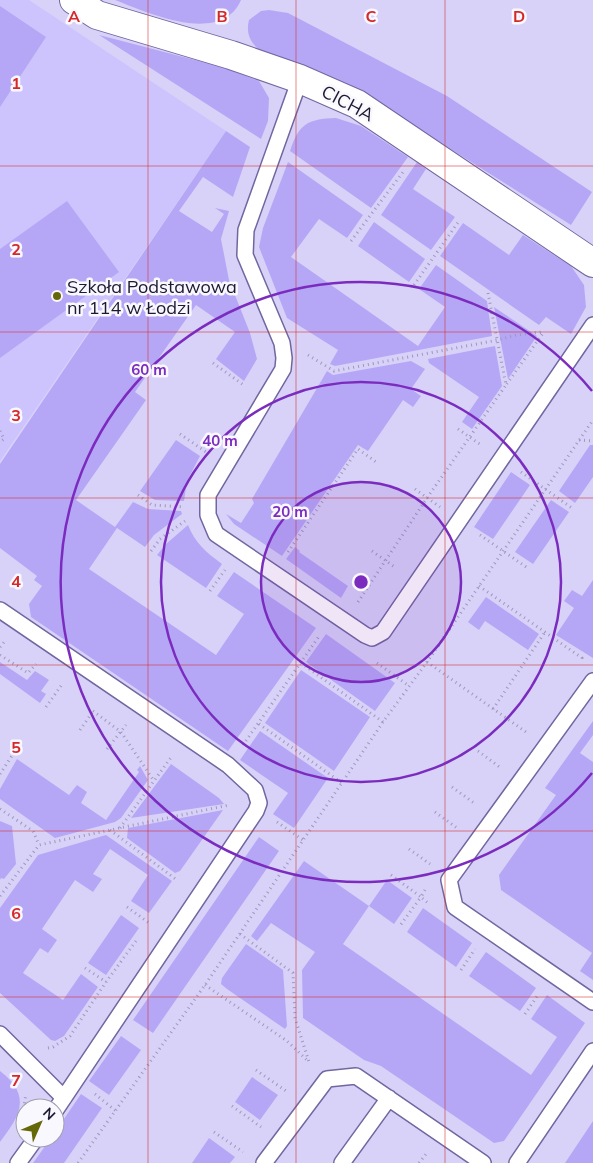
<svg xmlns="http://www.w3.org/2000/svg" width="593" height="1163" font-family="Mulish,sans-serif">
<rect width="100%" height="100%" fill="#d8d2f9"/>
<!-- built -->
<path fill="#cdc4fd" d="M0 0H29L226 131 0 461Z"/>
<!-- green -->
<path fill="#b6a7f6" d="M115 0H241C221 46 148 13 115 0Z
M0 6 46 37 0 107Z
M269 10 288 13 447 96 592 192 571 225 346 83 258 49C249 40 246 32 249 20L261 11Z
M99 35 222 67 259 81 269 98 268 121 261 139Z
M336 118 361 126 408 157 371 208 290 151C299 124 307 119 336 118Z
M226 131 250 147 233 197 203 177 179 211 212 232 224 214 215 208 229 211 221 239 229 280 250 333 257 359 244 381 216 359 235 332 196 305 135 392 146 400 76 500 115 527 133 502 148 509 181 511 182 514 154 535 145 547 117 528 89 569 216 655 244 614 217 596 234 572 316 628 228 751 31 617 29 604 42 586 34 580 37 576 0 548V464Z
M288 162 363 215 347 238 319 219 291 257 418 346 445 307 419 289 436 265 487 301 492 336 335 366 330 364 338 350 287 318 259 247 263 228Z
M417 162 426 169 413 189 455 217 431 250 381 215Z
M67 201 119 272 0 358V249Z
M374 222 425 259 409 282 358 246Z
M463 223 509 255 523 235 571 266 584 285 586 307 571 334 546 317 539 325 440 256Z
M494 307 537 336 508 379Z
M495 346 502 386 472 429 462 422 479 397 429 363 428 359Z
M411 361 425 369 411 389 421 396 413 407 403 400 368 451 358 445 282 556 234 524 226 514 241 523 254 503 252 499 327 371 333 375Z
M176 440 200 456 187 481 184 501 155 500 140 491Z
M590 445H593V477L575 503 559 491Z
M511 472 530 485 493 539 474 527Z
M551 500 569 512 533 564 515 552Z
M188 525C195 543 206 552 222 564L206 588 157 555 166 544Z
M295 547 300 551 299 552 348 586 341 598 286 559Z
M593 580V658L556 635 574 608 564 601 572 590 582 596Z
M486 597 539 634 528 650 485 621 479 630 468 622Z
M326 634 395 683 375 711 306 662Z
M0 662 27 680 35 671 49 680 41 691 46 694 40 703 0 674Z
M301 670 370 717 334 771 265 723Z
M593 721V735L580 753 593 762V980L580 971 592 953 501 890 499 875 556 795 545 788Z
M260 731 328 778 294 828 273 814 288 793 240 760Z
M17 759 69 795 77 785 87 792 81 803 106 820 139 772 137 770 140 766 148 780 121 818 115 822 55 838 0 799V789Z
M171 764 219 798 224 804 131 818Z
M223 810 180 871 175 873 127 838 128 828Z
M0 821 12 826 16 864 4 879 1 878 0 880Z
M106 835 172 881 149 913 131 901 148 875 110 849 93 874 102 879 93 892 75 880 42 929 57 940 48 953 40 948 23 973 63 1000 81 974 98 987 64 1036 55 1041 51 1040 0 993V908L38 855Z
M259 837 279 851 153 1033 133 1020Z
M304 861 369 906 387 880 412 898 394 924 369 906 343 944 531 1075 557 1037 531 1019 547 995 585 1023 504 1141 494 1143 381 1066 364 1060 303 1018 302 970 315 952 271 923 257 941 251 936Z
M423 908 472 943 456 967 407 932Z
M121 915 139 928 106 975 88 963Z
M246 944 283 970 287 1026 285 1029 227 989 221 984 222 978Z
M486 952 536 988 520 1011 469 976Z
M121 1036 141 1050 109 1095 89 1081Z
M0 1071C5 1075 11 1080 14 1085 29 1106 12 1125 0 1142Z
M252 1077 278 1095 260 1120 235 1102Z
M81 1094 102 1108 64 1163H33L51 1138H55V1132Z
M593 1121V1163H565Z
M209 1138 235 1157 230 1163H192Z"/>
<g fill="none" stroke-linecap="round" stroke-linejoin="round">
<!-- service casing -->
<g stroke="#71669f" stroke-width="18">
<path id="service" d="M300 79 246 230 245 255 282 343 284 358 283 369 208 495V515L216 534 365 635 372 638 383 632 593 325
M0 610 228 765 255 790 259 803 256 811 55 1111
M593 681 449 880 455 907 593 1002
M0 1034 64 1098
M18 1163 36 1138
M264 1163 327 1079 356 1076 483 1163
M342 1163 389 1098
M517 1163 593 1051"/>
</g>
<!-- minor casing -->
<g stroke="#71669f" stroke-width="30">
<path id="minor" d="M74 0 97 15 231 55 300 79 357 104 593 263"/>
</g>
<!-- path -->
<path stroke="#9e98ba" stroke-width="3" stroke-dasharray="1 4" stroke-linecap="butt" d="M351 241 403 172
M414 285 459 221
M488 293 506 385 543 333
M308 355 334 371 498 340 516 335 542 332
M213 363 245 386
M458 429 481 445
M0 431 4 439 0 442
M180 434 206 452
M579 440 593 441
M521 472 572 508
M415 489 440 507
M138 495 152 505 184 507
M480 535 529 569
M151 551 160 539 185 521
M372 551 396 568
M288 552 358 449 376 462
M479 586 582 658 581 659
M210 591 225 570
M358 602 427 498 506 385
M0 647 5 641
M0 655 28 673 36 664
M427 662 526 732
M301 663 383 722
M377 663 409 686
M46 707 63 683
M493 709 545 632
M93 711 121 732 154 781
M259 724 342 783
M80 730 94 710
M243 745 320 635
M107 749 126 725
M478 751 501 768
M0 774 19 745
M452 787 474 803
M0 809 33 831 39 845
M435 812 457 828
M277 822 303 840
M120 828 172 756
M110 830 177 880
M409 849 430 864
M391 875 421 897 399 927
M425 890 421 897 429 904
M0 896 39 845 229 805
M127 907 149 923
M240 934 293 973 295 1018 309 1062
M85 968 106 982
M461 970 475 949
M205 985 287 1041 309 1062
M525 1014 538 995
M48 1048 53 1047 70 1036 106 982 136 941
M256 1070 286 1091
M95 1094 116 1111
M232 1106 261 1127
M22 1118 26 1094
M214 1132 243 1152
M78 1163 205 985 383 722 427 662 593 420
M419 1163 426 1154"/>
<!-- service -->
<use href="#service" stroke="#fff" stroke-width="15"/>
<!-- minor -->
<use href="#minor" stroke="#fff" stroke-width="28"/>
</g>
<!-- grid -->
<path fill="none" stroke="#d62828" stroke-width="1" stroke-opacity="0.55" d="M148 0V1163M296 0V1163M445 0V1163M0 166H593M0 332H593M0 498H593M0 665H593M0 831H593M0 997H593"/>
<!-- distance rings -->
<circle cx="361" cy="582" r="100" fill="#7b2cbf" fill-opacity=".12"/>
<g fill="none" stroke="#7b2cbf" stroke-width="2.5">
<circle cx="361" cy="582" r="100"/>
<circle cx="361" cy="582" r="200"/>
<path d="M592 773A300 300 0 1 1 592 391"/>
</g>
<!-- markers -->
<circle fill="#656806" stroke="#f9f8fe" stroke-width="2" cx="57" cy="296" r="5"/>
<g text-anchor="middle" dominant-baseline="central" stroke-width="5" stroke-linejoin="round" paint-order="stroke">
<!-- street labels -->
<g font-size="18" fill="#1e1930" stroke="#f9f8fe">
<text transform="translate(348 103) rotate(28)">CICHA</text>
</g>
<!-- poi labels -->
<g font-size="18" fill="#1e1930" stroke="#f9f8fe" text-anchor="start">
<text x="67" y="286">Szkoła Podstawowa<tspan x="67" dy="21">nr 114 w Łodzi</tspan></text>
</g>
</g>
<g font-size="16" text-anchor="middle" font-weight="bold" fill="#d62828" stroke="#f9f8fe" stroke-width="5" stroke-linejoin="round" paint-order="stroke">
<text x="74" y="22">A</text>
<text x="222" y="22">B</text>
<text x="371" y="22">C</text>
<text x="519" y="22">D</text>
<text x="16" y="89">1</text>
<text x="16" y="255">2</text>
<text x="16" y="421">3</text>
<text x="16" y="587">4</text>
<text x="16" y="753">5</text>
<text x="16" y="919">6</text>
<text x="16" y="1086">7</text>
</g>
<circle cx="361" cy="582" r="8" fill="#7b2cbf" stroke="#f9f8fe" stroke-width="2.5"/>
<g font-size="15" text-anchor="middle" font-weight="bold" fill="#7b2cbf" stroke="#f9f8fe" stroke-width="5" stroke-linejoin="round" paint-order="stroke">
<text x="149" y="375">60 m</text>
<text x="220" y="446">40 m</text>
<text x="290" y="517">20 m</text>
</g>
<!-- north arrow -->
<g transform="translate(40 1123) rotate(45)"><circle r="24" fill="#f9f8fe" stroke="#a19fac"/>
<path d="M0-4L9 19L0 12L-9 19Z" fill="#656806"/>
<text y="-8" font-size="14" font-weight="bold" text-anchor="middle" fill="#1e1930">N</text>
</g>
</svg>
